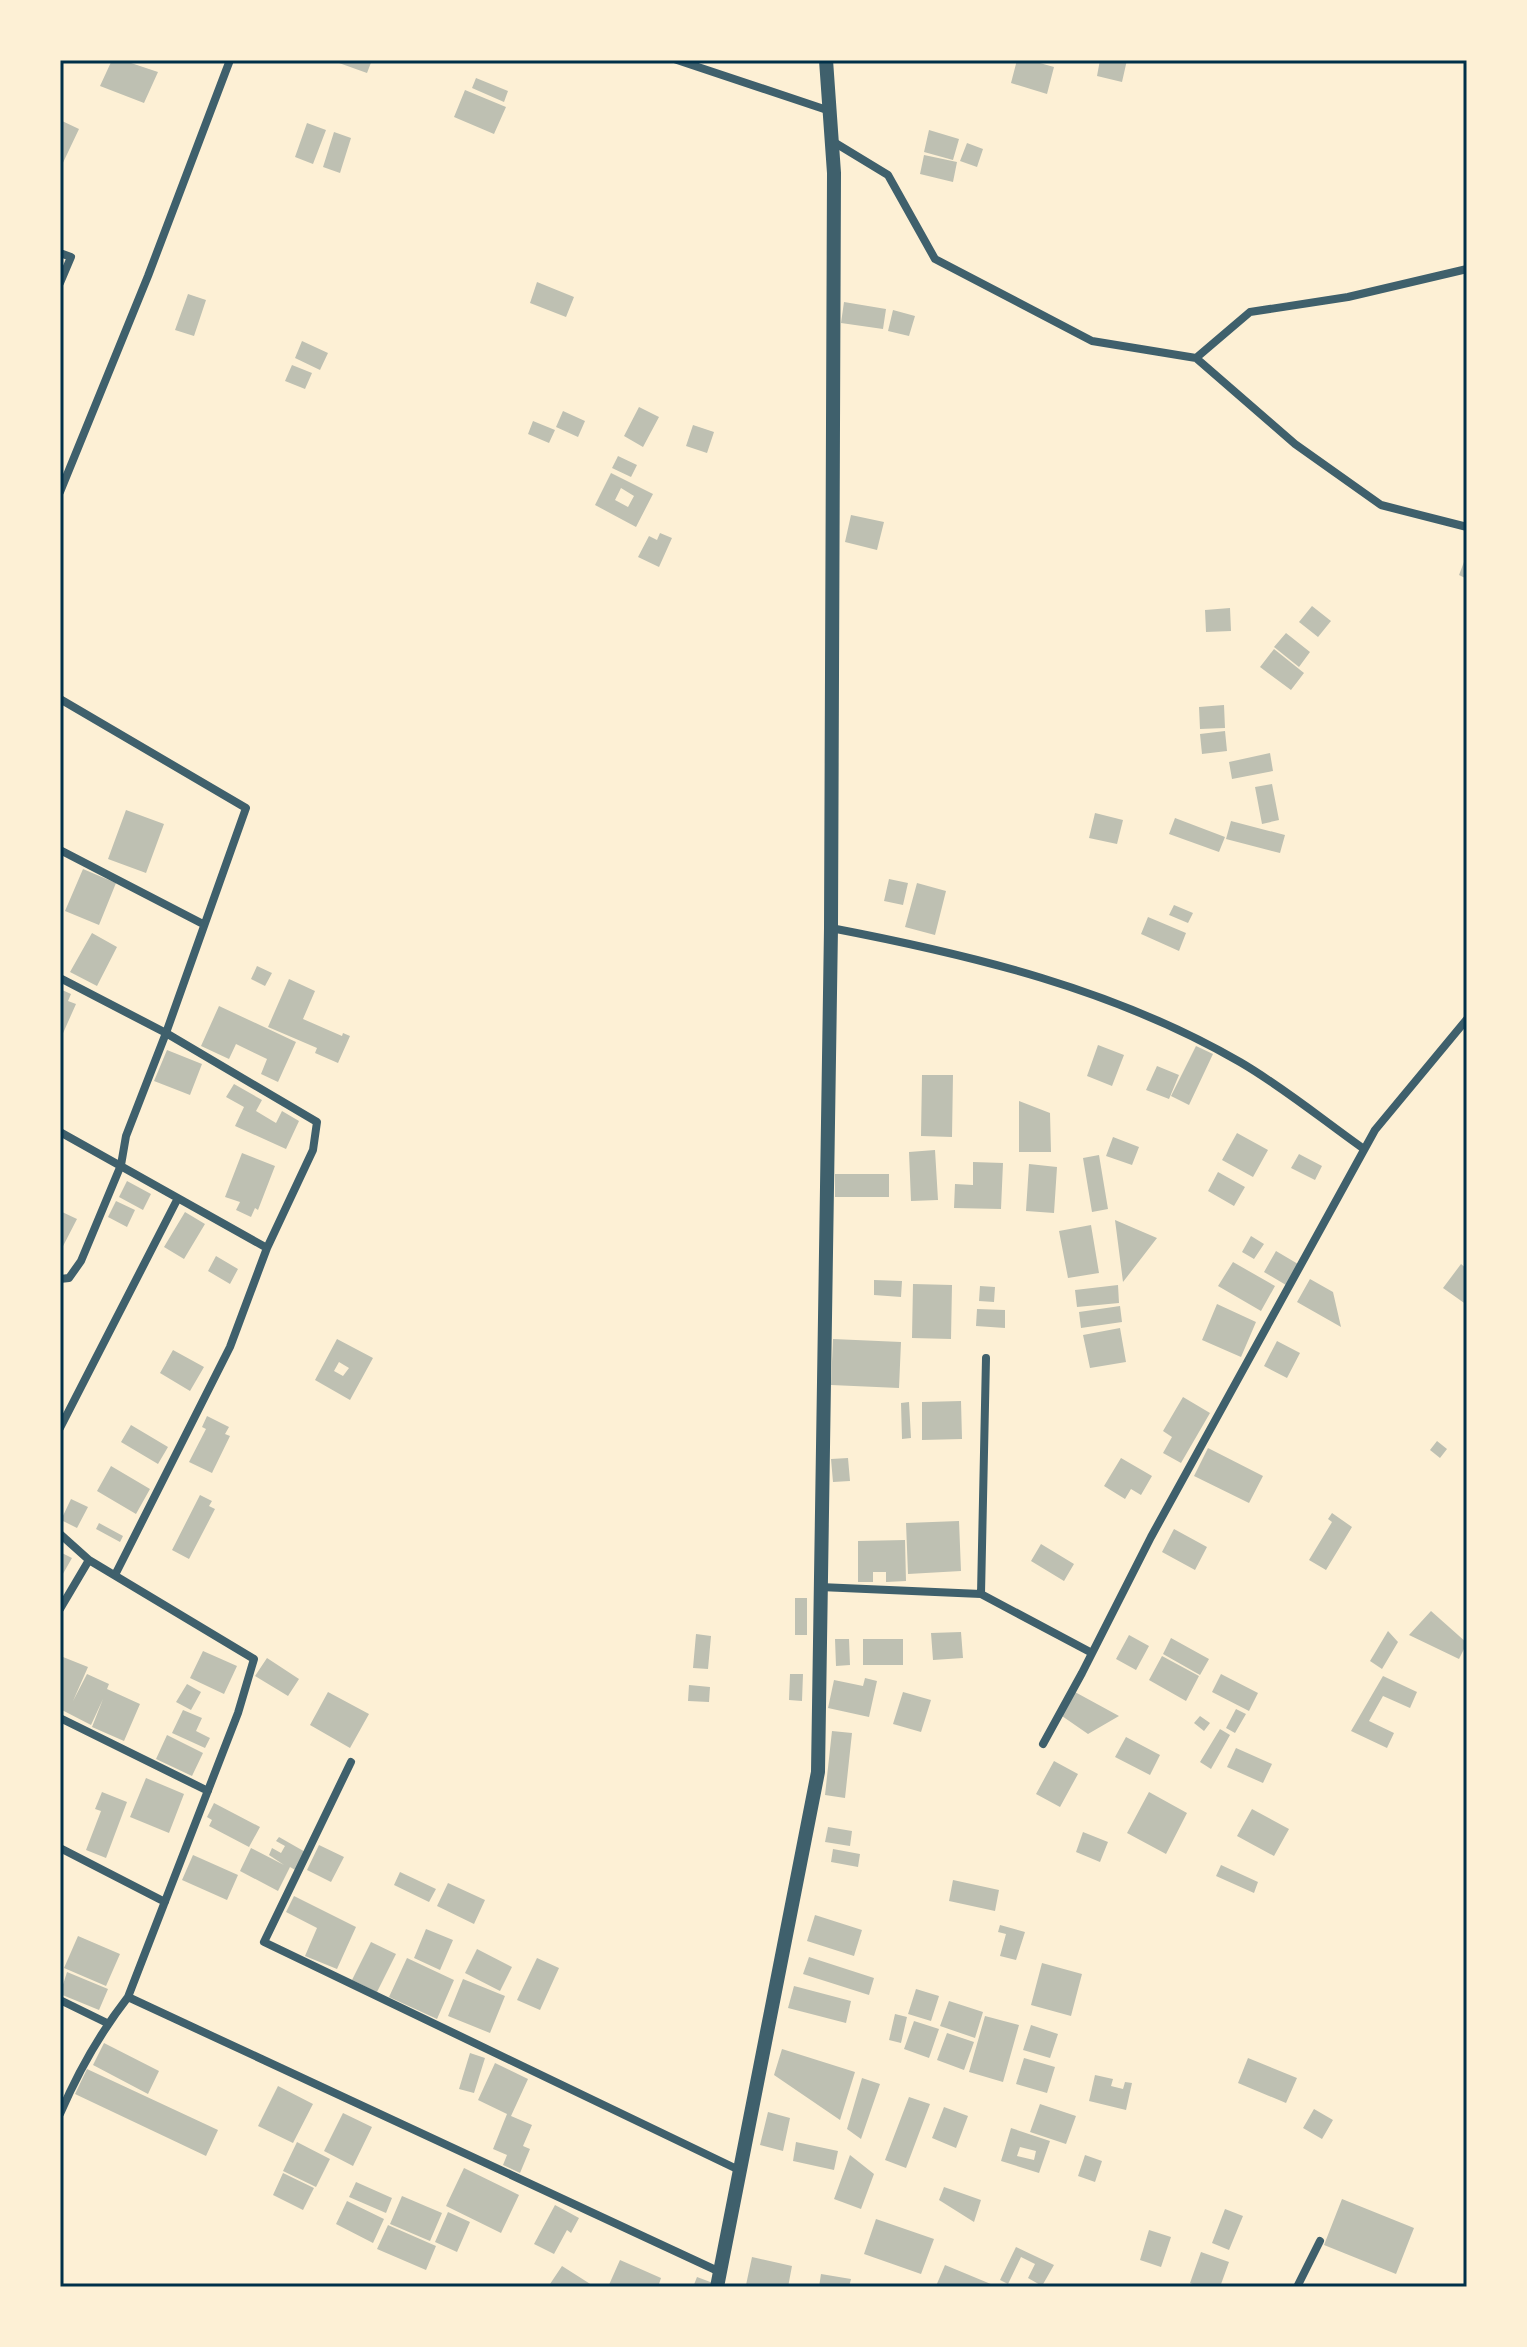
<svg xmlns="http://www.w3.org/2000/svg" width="1527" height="2347" font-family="'Golos Text',sans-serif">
<rect width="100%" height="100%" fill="#fdf0d5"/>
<!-- building -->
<path fill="#bec0b2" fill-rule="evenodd" d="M112 60H122L158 72 144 103 100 86Z
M340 60H372L367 73 339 63Z
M1017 60H1029L1054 67 1047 94 1011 83Z
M1100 60H1127L1122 82 1097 76Z
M476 78 508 91 504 102 472 88Z
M465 90 506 107 494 134 454 117Z
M60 120 79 129 60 169Z
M307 123 326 130 313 164 295 157Z
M929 130 959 139 953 160 924 152Z
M334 132 351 138 340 173 323 167Z
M967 143 983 149 977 167 960 161Z
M924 155 957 162 953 182 920 174Z
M537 282 574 297 566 317 530 303Z
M188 294 206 300 194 336 175 330Z
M844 302 886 309 883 329 841 323Z
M893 310 915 316 909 336 888 331Z
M302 341 328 353 320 370 295 358Z
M292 365 312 373 305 389 285 381Z
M639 407 659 417 643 447 624 436Z
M563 411 585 421 578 437 556 427Z
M533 421 555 430 549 443 528 434Z
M693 425 714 432 707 453 686 446Z
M618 456 637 465 631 477 612 468Z
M611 473 653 494 636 527 595 505ZM621 488 634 496 628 507 615 500Z
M851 515 884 522 877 550 845 542Z
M660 533 672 538 659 567 638 557 649 536 657 540Z
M1467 554V579L1459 575Z
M1312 606 1331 621 1318 637 1299 622Z
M1230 608 1231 631 1206 632 1205 610Z
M1286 633 1310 652 1299 667 1274 647Z
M1274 649 1304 673 1291 690 1260 667Z
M1224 705 1225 728 1200 729 1199 707Z
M1225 731 1227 751 1202 754 1200 734Z
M1270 753 1273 771 1232 779 1229 762Z
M1272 784 1279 820 1262 824 1255 787Z
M126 810 164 824 146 873 108 859Z
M1095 813 1123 820 1117 844 1089 838Z
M1175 818 1225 837 1219 852 1169 834Z
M1231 821 1285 835 1280 853 1226 839Z
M83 869 116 883 99 925 65 911Z
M889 879 908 883 903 905 884 901Z
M917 883 946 891 935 935 905 927Z
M1174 905 1193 913 1188 923 1169 915Z
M1148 917 1186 933 1179 951 1141 934Z
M92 933 117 947 97 986 70 972Z
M257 966 272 973 265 986 251 979Z
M289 979 315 991 303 1019 342 1036 343 1033 350 1036 338 1063 315 1053 317 1048 268 1027Z
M60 989 71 994 68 1001 76 1004 60 1040Z
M219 1006 296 1042 278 1082 261 1074 267 1059 236 1044 229 1059 201 1046Z
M1098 1045 1124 1055 1112 1086 1087 1076Z
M1196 1046 1213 1054 1189 1105 1171 1096Z
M167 1050 202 1064 190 1095 154 1081Z
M1157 1066 1179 1075 1169 1099 1146 1090Z
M922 1075H953L952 1137 921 1136Z
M234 1084 262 1100 256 1111 276 1123 282 1111 299 1121 286 1149 235 1126 244 1107 226 1097Z
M1019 1101 1050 1113 1051 1152H1019Z
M1237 1133 1268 1150 1253 1177 1222 1160Z
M1113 1137 1139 1147 1132 1165 1106 1156Z
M935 1150 938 1200 911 1201 909 1152Z
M242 1153 275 1166 258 1210 255 1208 251 1217 236 1210 240 1202 225 1197Z
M1299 1154 1322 1166 1315 1180 1291 1168Z
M1099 1155 1108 1209 1092 1212 1083 1158Z
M973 1162 1003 1163 1001 1209 954 1208 955 1184 973 1185Z
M1029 1164 1057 1167 1054 1213 1026 1211Z
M1218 1172 1245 1187 1234 1206 1208 1191Z
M835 1174H889V1197H835Z
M127 1181 151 1194 143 1210 119 1197Z
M116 1201 135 1210 127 1227 108 1217Z
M60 1211 77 1219 60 1252Z
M185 1212 205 1224 184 1259 164 1247Z
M1115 1220 1157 1238 1123 1282Z
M1091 1225 1099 1273 1068 1278 1059 1231Z
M1251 1236 1264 1244 1254 1259 1242 1252Z
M1276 1251 1298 1264 1286 1285 1264 1272Z
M216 1256 238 1269 230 1284 208 1271Z
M1233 1262 1275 1286 1261 1311 1218 1286Z
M1461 1264 1467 1269V1305L1443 1288Z
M1310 1279 1333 1292 1341 1327 1297 1302Z
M874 1280 902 1281 901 1297 874 1295Z
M913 1284 952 1285 951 1339 912 1338Z
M1118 1285 1119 1303 1077 1307 1075 1290Z
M980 1286 995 1287 994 1302 979 1301Z
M1217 1304 1256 1322 1241 1357 1202 1340Z
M1120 1306 1122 1322 1081 1328 1079 1312Z
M977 1309 1005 1310V1328L976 1326Z
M1120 1328 1126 1362 1090 1368 1083 1335Z
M337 1339 373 1358 350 1400 315 1380ZM339 1362 349 1368 343 1376 334 1371Z
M833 1339 901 1342 899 1388 831 1385Z
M1277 1341 1300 1353 1287 1378 1264 1366Z
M173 1350 204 1367 190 1391 160 1373Z
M1183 1397 1210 1413 1181 1463 1163 1453 1172 1437 1163 1431Z
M961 1401 962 1439 922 1440V1402Z
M909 1402 911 1438 902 1439 901 1403Z
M207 1416 229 1427 225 1434 230 1436 212 1473 189 1462 206 1429 202 1427Z
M131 1425 168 1447 158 1464 121 1442Z
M1437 1441 1447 1449 1440 1458 1430 1450Z
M1208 1448 1263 1476 1249 1503 1194 1476Z
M848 1458 850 1481 833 1482 831 1459Z
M1121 1458 1152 1476 1141 1495 1131 1489 1125 1499 1104 1486Z
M111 1466 150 1489 136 1514 97 1491Z
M200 1495 212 1501 209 1506 215 1509 189 1559 172 1550Z
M71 1499 88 1507 77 1528 61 1520Z
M1332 1513 1352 1527 1326 1570 1309 1560 1332 1522 1328 1519Z
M959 1521 961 1571 908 1574 906 1523Z
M99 1523 123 1536 120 1542 96 1529Z
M1174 1529 1207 1547 1195 1570 1162 1552Z
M905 1540 906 1581 886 1582V1572H873V1582H858V1541Z
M1041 1544 1074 1564 1064 1581 1031 1561Z
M60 1552 72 1558 60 1579Z
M795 1598H807V1635H795Z
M1431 1611 1467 1643 1459 1659 1409 1635Z
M1388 1631 1398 1642 1382 1669 1370 1661Z
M961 1632 963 1658 933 1660 931 1633Z
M696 1634 711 1636 708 1669 693 1668Z
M1129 1635 1149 1646 1136 1670 1116 1659Z
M1171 1638 1209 1659 1200 1675 1163 1654Z
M835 1639H849L850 1665 836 1666Z
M863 1639H903V1665H863Z
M203 1651 237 1666 224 1694 190 1678Z
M1162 1656 1199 1676 1186 1701 1149 1680Z
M63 1657 88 1667 73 1701 87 1674 109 1684 107 1689 140 1704 124 1741 92 1727 103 1699 91 1725 60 1709V1664Z
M267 1658 299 1679 288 1696 255 1676Z
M790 1674H803L802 1701 789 1700Z
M1221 1674 1258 1693 1249 1711 1212 1692Z
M1383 1676 1417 1692 1410 1708 1383 1696 1369 1721 1394 1733 1387 1748 1351 1731Z
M865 1678 877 1681 869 1717 828 1708 834 1680 863 1686Z
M187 1684 201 1692 191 1710 176 1702Z
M689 1685 710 1687 709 1702 688 1701Z
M328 1692 369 1714 350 1748 310 1725Z
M903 1692 931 1700 921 1732 893 1724Z
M1075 1692 1119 1716 1088 1734 1062 1716Z
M1236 1709 1246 1714 1235 1733 1226 1728Z
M183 1710 202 1718 196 1731 210 1738 205 1748 172 1733Z
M1200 1716 1210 1723 1204 1731 1194 1723Z
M1220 1729 1230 1735 1211 1769 1200 1762Z
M832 1731 852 1733 845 1798 825 1795Z
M167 1735 203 1753 192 1776 156 1759Z
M1126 1737 1160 1755 1150 1775 1115 1757Z
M1236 1748 1272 1764 1263 1783 1227 1767Z
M1054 1761 1078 1774 1060 1807 1036 1794Z
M146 1778 184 1794 169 1833 130 1817Z
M102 1792 127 1802 106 1858 86 1850 101 1811 95 1809Z
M1149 1792 1187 1813 1166 1854 1127 1833Z
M214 1803 260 1827 249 1847 209 1826 212 1820 207 1817Z
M1252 1809 1289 1829 1274 1856 1237 1836Z
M828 1827 852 1831 850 1846 825 1842Z
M1083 1832 1108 1842 1100 1862 1076 1852Z
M279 1837 307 1853 297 1871 290 1867 278 1891 240 1871 251 1848 284 1865 269 1855 272 1848 281 1853 285 1846 276 1841Z
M319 1845 344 1857 331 1882 307 1870Z
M833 1849 860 1854 858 1867 831 1862Z
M193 1855 238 1875 227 1900 182 1880Z
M1221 1865 1258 1882 1254 1893 1216 1876Z
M400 1872 436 1889 429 1902 394 1885Z
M953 1880 999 1890 995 1911 949 1901Z
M448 1883 485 1900 474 1924 437 1906Z
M294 1896 356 1927 337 1969 305 1956 317 1928 286 1912Z
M815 1915 862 1930 854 1956 807 1941Z
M1000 1925 1025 1932 1016 1960 1000 1956 1006 1934 998 1932Z
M426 1929 453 1940 440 1970 414 1958Z
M78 1936 120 1954 106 1986 64 1968Z
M371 1942 396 1954 377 1992 352 1980Z
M477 1949 512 1967 500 1991 465 1973Z
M809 1957 874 1978 869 1995 803 1974Z
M407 1958 454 1980 437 2019 389 1997Z
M537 1958 559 1968 540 2010 517 2000Z
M1042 1963 1082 1974 1071 2016 1031 2005Z
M67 1972 108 1989 99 2010 60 1994Z
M463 1979 505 1996 490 2033 448 2016Z
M794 1986 851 2001 846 2023 788 2008Z
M916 1989 939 1996 931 2021 908 2014Z
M949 2001 983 2012 975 2038 940 2026Z
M895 2014 907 2017 901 2043 889 2040Z
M985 2016 1019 2025 1003 2082 969 2072Z
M914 2021 939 2029 929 2058 904 2049Z
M1031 2025 1058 2034 1050 2058 1023 2050Z
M947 2033 974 2042 964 2070 937 2060Z
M104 2043 159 2071 148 2094 93 2065Z
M782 2049 855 2072 840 2120 774 2075Z
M470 2053 485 2058 474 2093 459 2089Z
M1024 2058 1055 2067 1047 2093 1016 2084Z
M1248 2058 1297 2078 1286 2103 1238 2083Z
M495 2063 528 2079 511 2116 532 2125 523 2146 530 2149 520 2173 503 2165 507 2155 493 2149 507 2114 478 2100Z
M87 2069 218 2130 206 2156 75 2094Z
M1095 2075 1113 2079 1111 2086 1123 2089 1125 2082 1132 2083 1126 2110 1089 2101Z
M862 2078 880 2084 861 2139 847 2129Z
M278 2086 313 2104 293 2143 258 2126Z
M909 2097 930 2104 906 2168 885 2160Z
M1040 2104 1076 2116 1066 2144 1030 2132Z
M944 2107 968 2116 956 2148 932 2138Z
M1314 2109 1333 2120 1322 2139 1303 2128Z
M768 2112 790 2118 783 2151 760 2145Z
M343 2113 372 2127 353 2166 324 2151Z
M1011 2128 1050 2141 1039 2173 1001 2161ZM1020 2147 1036 2151 1034 2160 1017 2156Z
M297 2142 330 2159 316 2187 283 2171Z
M796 2142 838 2151 834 2170 793 2161Z
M850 2155 874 2174 861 2209 834 2199Z
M1085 2155 1102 2161 1095 2182 1078 2176Z
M464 2168 519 2195 501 2233 446 2206Z
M283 2173 314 2188 303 2210 273 2195Z
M356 2182 392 2198 386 2213 349 2197Z
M944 2187 981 2200 974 2222 939 2200Z
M402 2196 442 2213 430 2241 390 2224Z
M1342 2199 1414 2228 1396 2274 1324 2245Z
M347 2201 384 2219 373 2243 336 2224Z
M555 2205 579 2218 571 2233 567 2230 554 2254 534 2244Z
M1225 2209 1243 2216 1229 2250 1212 2243Z
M448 2212 470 2222 457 2252 435 2242Z
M876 2219 934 2239 921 2274 864 2254Z
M388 2225 436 2246 426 2270 377 2249Z
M1149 2230 1171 2237 1161 2267 1140 2260Z
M1016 2247 1054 2265 1042 2286 1028 2278 1035 2264 1021 2257 1008 2284 1000 2280Z
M1201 2252 1229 2262 1220 2287H1200L1190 2283Z
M752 2257 792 2266 788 2287 746 2285Z
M620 2260 661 2278 658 2287H608Z
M945 2265 998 2287 936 2286Z
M562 2266 595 2287H548Z
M821 2274 851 2279 849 2287H819Z
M697 2277 713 2283 712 2287H693Z"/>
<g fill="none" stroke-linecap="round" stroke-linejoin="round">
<!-- minor -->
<path stroke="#3f606c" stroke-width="8" d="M677 60 830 111
M832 141 888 175 935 259 1092 341 1196 358 1250 312 1348 297 1467 269
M60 253 71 257 60 283
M1196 358 1295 444 1381 505 1467 527
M60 492 148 276 230 60
M60 699 246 808 166 1033 126 1136 121 1165 81 1261 69 1278 60 1279
M60 850 203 924
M831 928C972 955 1114 989 1240 1062 1283 1087 1323 1120 1364 1149
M60 978 166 1033 317 1122 313 1150 267 1248 230 1347 115 1575
M60 1132 267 1248
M60 1428 178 1198
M60 1534 89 1560 60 1609
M89 1560 254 1659 238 1713 128 1997 720 2272
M820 1587 981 1594 1092 1653
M981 1594 986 1358
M60 1718 208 1791
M1043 1744 1082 1673 1151 1537 1375 1130 1467 1019
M351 1762 264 1942 739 2170
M60 1848 165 1902
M60 2000 107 2023
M60 2114C78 2072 100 2033 128 1997
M1297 2287 1320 2241"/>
<!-- tertiary -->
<path stroke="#3f606c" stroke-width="14" d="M717 2287 818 1772 831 928 834 173 826 60"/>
</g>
<!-- border -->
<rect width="1527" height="2347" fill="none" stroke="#fdf0d5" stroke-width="124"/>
<rect x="62" y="62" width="1403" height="2223" fill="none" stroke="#003049" stroke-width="3"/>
</svg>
